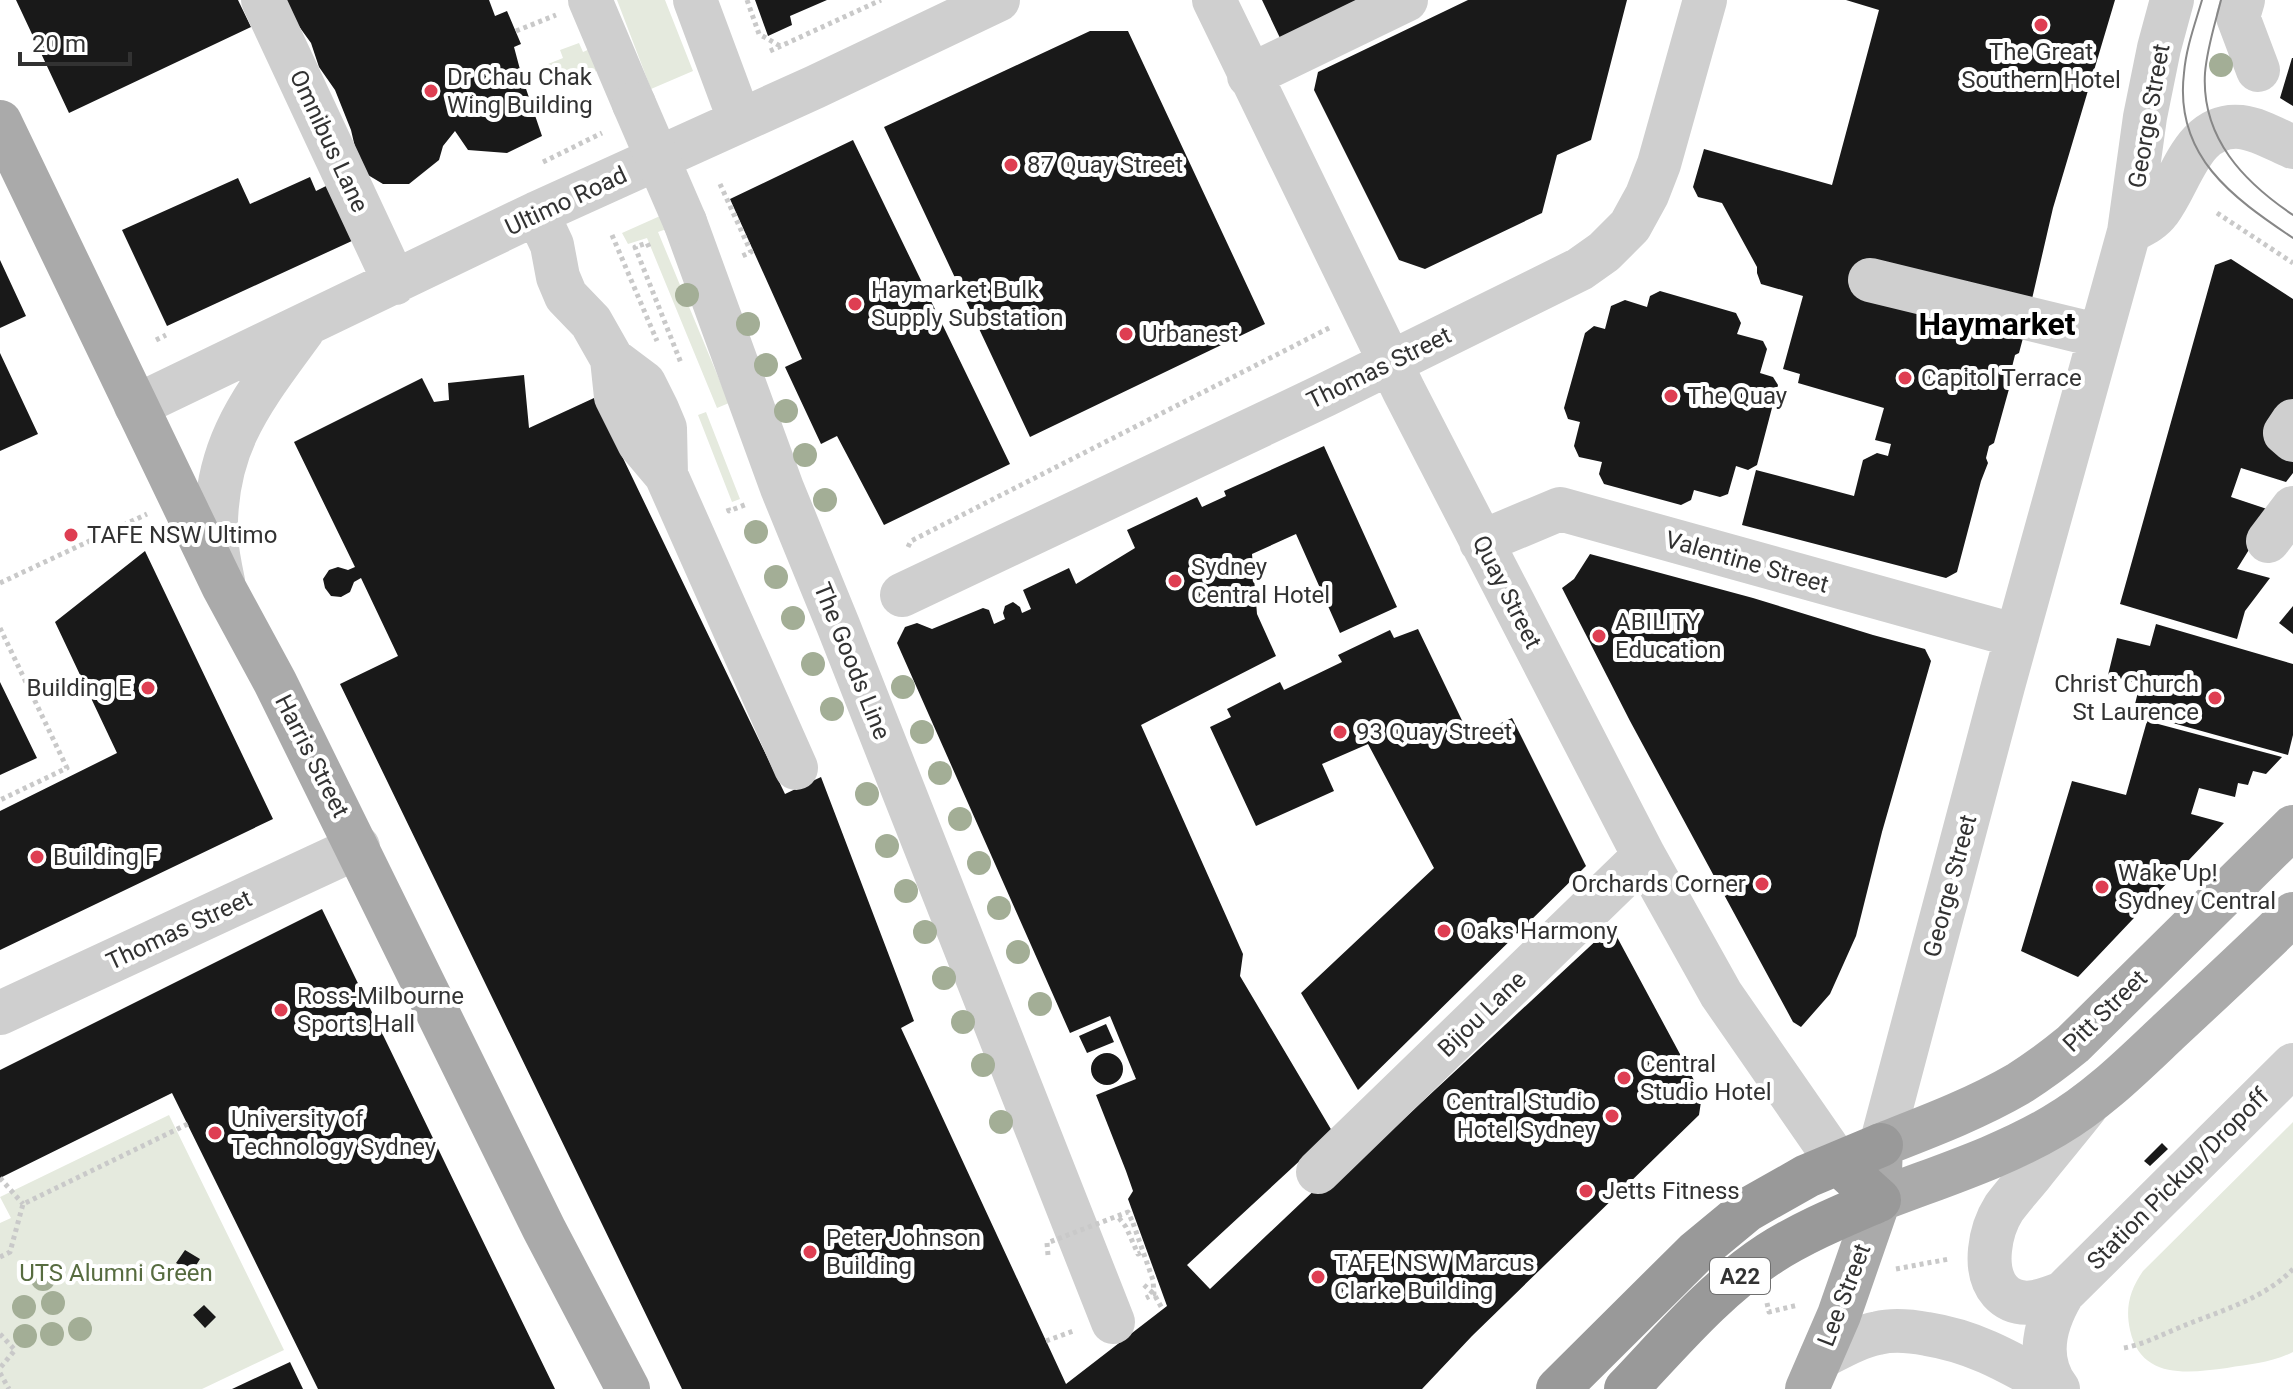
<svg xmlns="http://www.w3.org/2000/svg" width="2293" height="1389" font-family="Roboto,sans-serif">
<rect width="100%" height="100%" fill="#fff"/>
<!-- green -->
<path fill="#e5eade" d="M617 0H665L693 71 651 89Z
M579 43 583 52 599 45 607 67 557 86 548 64 563 58 560 50Z
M669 212 675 226 658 232 729 403 717 408 647 238 628 244 622 233Z
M706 412 740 499 732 502 698 415Z
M169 1115 284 1350 202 1389H0V1223L11 1218 0 1197Z
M2293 1122V1352C2271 1363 2251 1364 2227 1368 2188 1373 2141 1380 2130 1330 2125 1307 2130 1290 2143 1271Z"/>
<!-- building -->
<path fill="#191919" d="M16 0H238L251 27 69 113Z
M280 0H489L495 16 507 11 521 44 514 47 522 77 542 136 507 153 468 150 455 131 443 146 439 160 409 184H383L368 175 358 160 351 130 335 90 319 67 311 43Z
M755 0H827L790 16 792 25 768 36Z
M1262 0H1359L1280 38Z
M1468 0H1627L1591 140 1557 155 1542 213 1425 269 1399 260 1314 90 1318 72Z
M1846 0H2115L2053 208 2023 338 2019 353 2015 355 2012 367 2014 371 1994 443 1989 446 1986 458 1988 463 1981 481 1957 572 1946 578 1742 525 1756 470 1854 496 1863 460 1877 453 1888 456 1891 444 1875 440 1884 408 1798 383 1800 374 1783 369 1803 296 1761 284 1757 273V267L1722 203 1698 197 1693 187 1704 149 1832 185 1879 10Z
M1090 31H1128L1265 324 1030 437 884 127Z
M2292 58H2293V106L2280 98Z
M853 140 1010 464 884 525 837 436 821 444 785 367 802 359 730 199Z
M310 177 316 191 328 185 354 240 167 326 122 230 238 178 250 204Z
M2231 259 2293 299V400L2267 440 2293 462V473L2286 482 2241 468 2231 497 2273 511 2237 569 2270 578 2245 611 2237 639 2120 604 2215 265Z
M0 260 26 316 0 328Z
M1660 291 1736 313 1741 323 1737 334 1763 341 1767 349 1760 373 1773 377 1778 385 1757 465 1748 470 1736 466 1728 494 1720 497 1694 490 1691 500 1681 505 1604 484 1599 474 1602 462 1579 457 1574 446 1580 422 1568 419 1564 408 1585 333 1594 326 1605 329 1611 306 1625 300 1647 307 1650 296Z
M0 353 38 434 0 451Z
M524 375 529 428 594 398 785 794 821 777 914 1021 901 1028 1066 1384 1167 1306 1128 1199 1133 1191 1126 1171 1096 1095 1136 1079 1110 1016 1070 1033 897 643 905 627 917 623 932 629 983 608 989 610 994 624 1005 619 1003 613 1005 606 1013 602 1020 607 1022 613 1031 609 1023 590 1069 568 1076 584 1135 548 1127 530 1197 497 1202 507 1226 496 1224 491 1324 446 1397 607 1340 633 1296 534 1252 554 1257 614 1276 656 1141 725 1243 954 1240 976 1332 1131 1187 1265 1210 1289 1321 1184 1327 1190 1601 936 1617 937 1702 1095 1699 1115 1472 1336 1422 1389H682L340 684 398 656 361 578 354 582 350 592 341 597 331 596 325 588 323 579 329 570 338 567 348 570 355 567 294 442 422 378 434 402 449 400 448 383Z
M145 551 273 819 0 950V811L117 753 55 622Z
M1590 554 1753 598 1873 635 1925 649 1931 661 1882 832 1856 936 1830 994 1801 1027 1793 1022 1630 721 1562 588 1574 579Z
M2293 606V634L2279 623Z
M2156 624 2293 664V735L2288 755 2133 712 2140 684 2108 675 2117 638 2150 646Z
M1418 629 1470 737 1512 718 1586 866 1358 1090 1301 993 1434 868 1368 744 1322 764 1334 791 1256 826 1210 727 1231 717 1227 709 1280 682 1284 690 1342 662 1338 655 1390 630 1394 638Z
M0 682 37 758 0 775Z
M2147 721 2282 757 2266 774 2253 771 2248 785 2238 783 2235 797 2199 788 2191 814 2224 823 2078 977 2021 951 2072 781 2126 795Z
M322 909 461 1196 555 1389H318L172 1093 0 1178V1070Z
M1106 1024 1114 1042 1087 1053 1079 1036Z
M1091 1069a16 16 0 1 1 32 0a16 16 0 1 1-32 0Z
M2162 1143 2168 1149 2150 1166 2144 1161Z
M185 1250 200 1259 192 1272 176 1263Z
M204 1305 216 1317 205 1328 193 1315Z
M290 1362 303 1389H232Z"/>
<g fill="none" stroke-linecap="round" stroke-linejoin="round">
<!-- path -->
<path stroke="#c9c9c9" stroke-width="5" stroke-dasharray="4 4" stroke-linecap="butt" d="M747 0 759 34 780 46
M516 31 556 15
M770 51 881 0
M543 162 602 133
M720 184 751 252 740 257
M2217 213 2293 263
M612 235 657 341
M649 247 647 243 635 247 681 363
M156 340 166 335
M728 508 729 511 747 504
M908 547 911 541 1331 327
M0 583 147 514
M0 628 67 768 0 800
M0 1178 23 1204
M1119 1218 1126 1227 1138 1254 1144 1251
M1133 1223 1153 1280 1154 1294 1146 1298
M0 1257 10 1252 23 1204 188 1124
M1896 1269 1949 1259
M1144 1285 1154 1294 1163 1310
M1767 1303 1769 1312 1798 1305
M0 1334 15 1350 0 1368
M1046 1341 1076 1330
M2124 1348C2145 1344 2163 1334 2183 1326 2220 1311 2264 1299 2293 1269
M0 1373 9 1389"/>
<!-- minor -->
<path stroke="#cfcfcf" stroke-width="44" d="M263 0 395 283
M590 0 634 104
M695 0 740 121
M1214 0 1404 391 1644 856 1721 994 1838 1163
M2243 0 2238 17 2258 70
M1249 76 1406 0
M537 213 552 245 558 277 566 296 591 322 612 359 644 383 657 409 665 428 666 475
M685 222 782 488 838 625 1113 1322
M2129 232C2140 226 2152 221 2159 211 2182 181 2192 122 2241 127 2258 129 2277 140 2293 147
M1870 280 2100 336
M612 359 616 397 639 443 666 475 796 768
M136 406 537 213 815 87 998 0
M2293 421 2285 433 2293 440
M2268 541 2293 508
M1481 542 1560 509 2017 636
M223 581C220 567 217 552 216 538 213 446 252 400 303 330
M902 595 1325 395 1580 269 1604 252 1630 226 1647 195 1659 164 1705 0
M0 1013 358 847
M1881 1145 2003 686 2129 232 2145 117 2159 48 2172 0
M1318 1172 1644 856
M2063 1293C2043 1301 2018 1311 2000 1291 1982 1270 1990 1230 2004 1208 2012 1197 2022 1186 2031 1175 2049 1152 2068 1130 2086 1107
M1821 1357C1839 1348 1857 1337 1878 1333 1894 1329 1911 1331 1927 1334 1978 1342 2014 1365 2058 1389
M2058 1389C2035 1359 2045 1323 2063 1293L2293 1065"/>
<!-- major -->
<path stroke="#aaa" stroke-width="44" d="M0 122 223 586 275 682 544 1229 628 1389
M1879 1200C1938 1177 2000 1158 2054 1126 2097 1101 2132 1066 2168 1032 2210 993 2252 954 2293 914
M1807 1389 1839 1315 1879 1200 1881 1145C1927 1127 1975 1109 2018 1084 2037 1072 2056 1058 2073 1044L2293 827"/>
<!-- highway -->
<path stroke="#999" stroke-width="44" d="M1558 1389 1695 1253 1747 1210 1807 1176 1881 1145
M1626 1389C1671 1342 1714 1290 1769 1254 1803 1232 1842 1216 1879 1200L1838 1163"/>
<!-- tram -->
<path stroke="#878787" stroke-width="2" d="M2202 0C2195 24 2186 48 2184 73 2174 156 2232 197 2293 238
M2221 0C2215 24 2207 48 2205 73 2201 138 2244 182 2293 215"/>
<!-- path-bridge -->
<path stroke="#c9c9c9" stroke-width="5" stroke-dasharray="4 4" stroke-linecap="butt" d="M1048 1255 1047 1243 1128 1212 1133 1223"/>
<!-- minor-bridge -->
<path stroke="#cfcfcf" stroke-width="44" d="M634 104 685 222"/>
</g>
<!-- trees -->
<g fill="#a3ae96">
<circle cx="2221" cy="65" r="12"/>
<circle cx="687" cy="295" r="12"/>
<circle cx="748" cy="324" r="12"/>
<circle cx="766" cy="365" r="12"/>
<circle cx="786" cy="411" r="12"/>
<circle cx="805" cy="455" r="12"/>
<circle cx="825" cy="500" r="12"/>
<circle cx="756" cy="532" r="12"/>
<circle cx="776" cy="577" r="12"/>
<circle cx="793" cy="618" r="12"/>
<circle cx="813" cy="664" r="12"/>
<circle cx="903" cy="687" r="12"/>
<circle cx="832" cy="709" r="12"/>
<circle cx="922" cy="732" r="12"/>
<circle cx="940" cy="773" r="12"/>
<circle cx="867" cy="794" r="12"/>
<circle cx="960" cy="819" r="12"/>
<circle cx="887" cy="846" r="12"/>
<circle cx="979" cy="863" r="12"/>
<circle cx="906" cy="891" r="12"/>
<circle cx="999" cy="908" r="12"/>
<circle cx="925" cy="932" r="12"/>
<circle cx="1018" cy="952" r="12"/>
<circle cx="944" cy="978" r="12"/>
<circle cx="1040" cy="1004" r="12"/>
<circle cx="963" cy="1022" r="12"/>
<circle cx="983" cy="1065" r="12"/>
<circle cx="1001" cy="1122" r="12"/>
<circle cx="43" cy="1279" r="12"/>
<circle cx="53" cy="1303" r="12"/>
<circle cx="24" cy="1307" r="12"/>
<circle cx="80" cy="1329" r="12"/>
<circle cx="52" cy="1334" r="12"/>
<circle cx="25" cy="1336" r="12"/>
</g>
<!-- markers -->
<g fill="#de3e52" stroke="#fff" stroke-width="3">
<circle cx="2041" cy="25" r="8"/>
<circle cx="431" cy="91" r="8"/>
<circle cx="1011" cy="165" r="8"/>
<circle cx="855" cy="304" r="8"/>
<circle cx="1126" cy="334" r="8"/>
<circle cx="1905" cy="378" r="8"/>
<circle cx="1671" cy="396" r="8"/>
<circle cx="71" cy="535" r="8"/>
<circle cx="1175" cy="581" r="8"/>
<circle cx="1599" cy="636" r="8"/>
<circle cx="148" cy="688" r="8"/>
<circle cx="2215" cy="698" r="8"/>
<circle cx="1340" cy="732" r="8"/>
<circle cx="37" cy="857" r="8"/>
<circle cx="1762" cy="884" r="8"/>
<circle cx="2102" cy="887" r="8"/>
<circle cx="1444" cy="931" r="8"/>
<circle cx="281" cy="1010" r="8"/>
<circle cx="1624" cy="1078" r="8"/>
<circle cx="1612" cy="1116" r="8"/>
<circle cx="215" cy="1133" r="8"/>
<circle cx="1586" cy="1191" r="8"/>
<circle cx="810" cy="1252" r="8"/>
<circle cx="1318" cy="1277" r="8"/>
</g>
<g text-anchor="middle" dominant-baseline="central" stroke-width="8" stroke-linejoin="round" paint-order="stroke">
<!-- shield labels -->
<rect fill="#fff" stroke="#707070" stroke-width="2" x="1710" y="1258" width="60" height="36" rx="6"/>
<g font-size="22" font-weight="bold" fill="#323232">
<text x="1740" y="1276">A22</text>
</g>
<!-- poi labels -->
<g font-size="24" fill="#323232" stroke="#fff" text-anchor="start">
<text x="2041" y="52" text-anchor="middle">The Great<tspan x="2041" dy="28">Southern Hotel</tspan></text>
<text x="447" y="77">Dr Chau Chak<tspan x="447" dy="28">Wing Building</tspan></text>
<text x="1027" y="165">87 Quay Street</text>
<text x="871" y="290">Haymarket Bulk<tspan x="871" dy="28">Supply Substation</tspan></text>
<text x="1142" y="334">Urbanest</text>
<text x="1921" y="378">Capitol Terrace</text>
<text x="1687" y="396">The Quay</text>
<text x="87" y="535">TAFE NSW Ultimo</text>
<text x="1191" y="567">Sydney<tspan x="1191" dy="28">Central Hotel</tspan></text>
<text x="1615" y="622">ABILITY<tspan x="1615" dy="28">Education</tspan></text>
<text x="2199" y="684" text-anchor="end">Christ Church<tspan x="2199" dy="28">St Laurence</tspan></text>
<text x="132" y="688" text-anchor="end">Building E</text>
<text x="1356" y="732">93 Quay Street</text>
<text x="53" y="857">Building F</text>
<text x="2118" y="873">Wake Up!<tspan x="2118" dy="28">Sydney Central</tspan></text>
<text x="1746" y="884" text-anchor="end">Orchards Corner</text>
<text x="1460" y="931">Oaks Harmony</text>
<text x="297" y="996">Ross-Milbourne<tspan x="297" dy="28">Sports Hall</tspan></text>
<text x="1640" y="1064">Central<tspan x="1640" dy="28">Studio Hotel</tspan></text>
<text x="1596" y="1102" text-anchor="end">Central Studio<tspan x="1596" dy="28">Hotel Sydney</tspan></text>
<text x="231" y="1119">University of<tspan x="231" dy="28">Technology Sydney</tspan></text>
<text x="1602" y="1191">Jetts Fitness</text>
<text x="826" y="1238">Peter Johnson<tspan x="826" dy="28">Building</tspan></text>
<text x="1334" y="1263">TAFE NSW Marcus<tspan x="1334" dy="28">Clarke Building</tspan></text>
</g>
<!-- street labels -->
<g font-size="24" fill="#323232" stroke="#fff">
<text transform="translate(2149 116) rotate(-80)">George Street</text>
<text transform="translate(329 141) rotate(65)">Omnibus Lane</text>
<text transform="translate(566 201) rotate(-25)">Ultimo Road</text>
<text transform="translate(1379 368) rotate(-26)">Thomas Street</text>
<text transform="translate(1747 562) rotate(16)">Valentine Street</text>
<text transform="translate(1507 592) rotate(63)">Quay Street</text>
<text transform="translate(852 661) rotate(68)">The Goods Line</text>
<text transform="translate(312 756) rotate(63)">Harris Street</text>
<text transform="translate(1950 886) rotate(-75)">George Street</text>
<text transform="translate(179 930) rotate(-25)">Thomas Street</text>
<text transform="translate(2105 1011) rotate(-44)">Pitt Street</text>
<text transform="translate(1482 1014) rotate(-44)">Bijou Lane</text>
<text transform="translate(2178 1179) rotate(-45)">Station Pickup/Dropoff</text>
<text transform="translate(1844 1295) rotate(-69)">Lee Street</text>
</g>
<!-- park labels -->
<g font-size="24" fill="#576c40" stroke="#fff">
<text x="116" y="1273">UTS Alumni Green</text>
</g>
<!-- district labels -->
<g font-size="32" font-weight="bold" fill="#000" stroke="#fff">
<text x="1997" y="324">Haymarket</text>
</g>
</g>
<!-- scale -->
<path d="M20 52v12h110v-12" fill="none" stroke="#323232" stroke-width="4"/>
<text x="32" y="52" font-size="24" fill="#323232" stroke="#ffffff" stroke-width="6" paint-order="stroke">20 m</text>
</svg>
